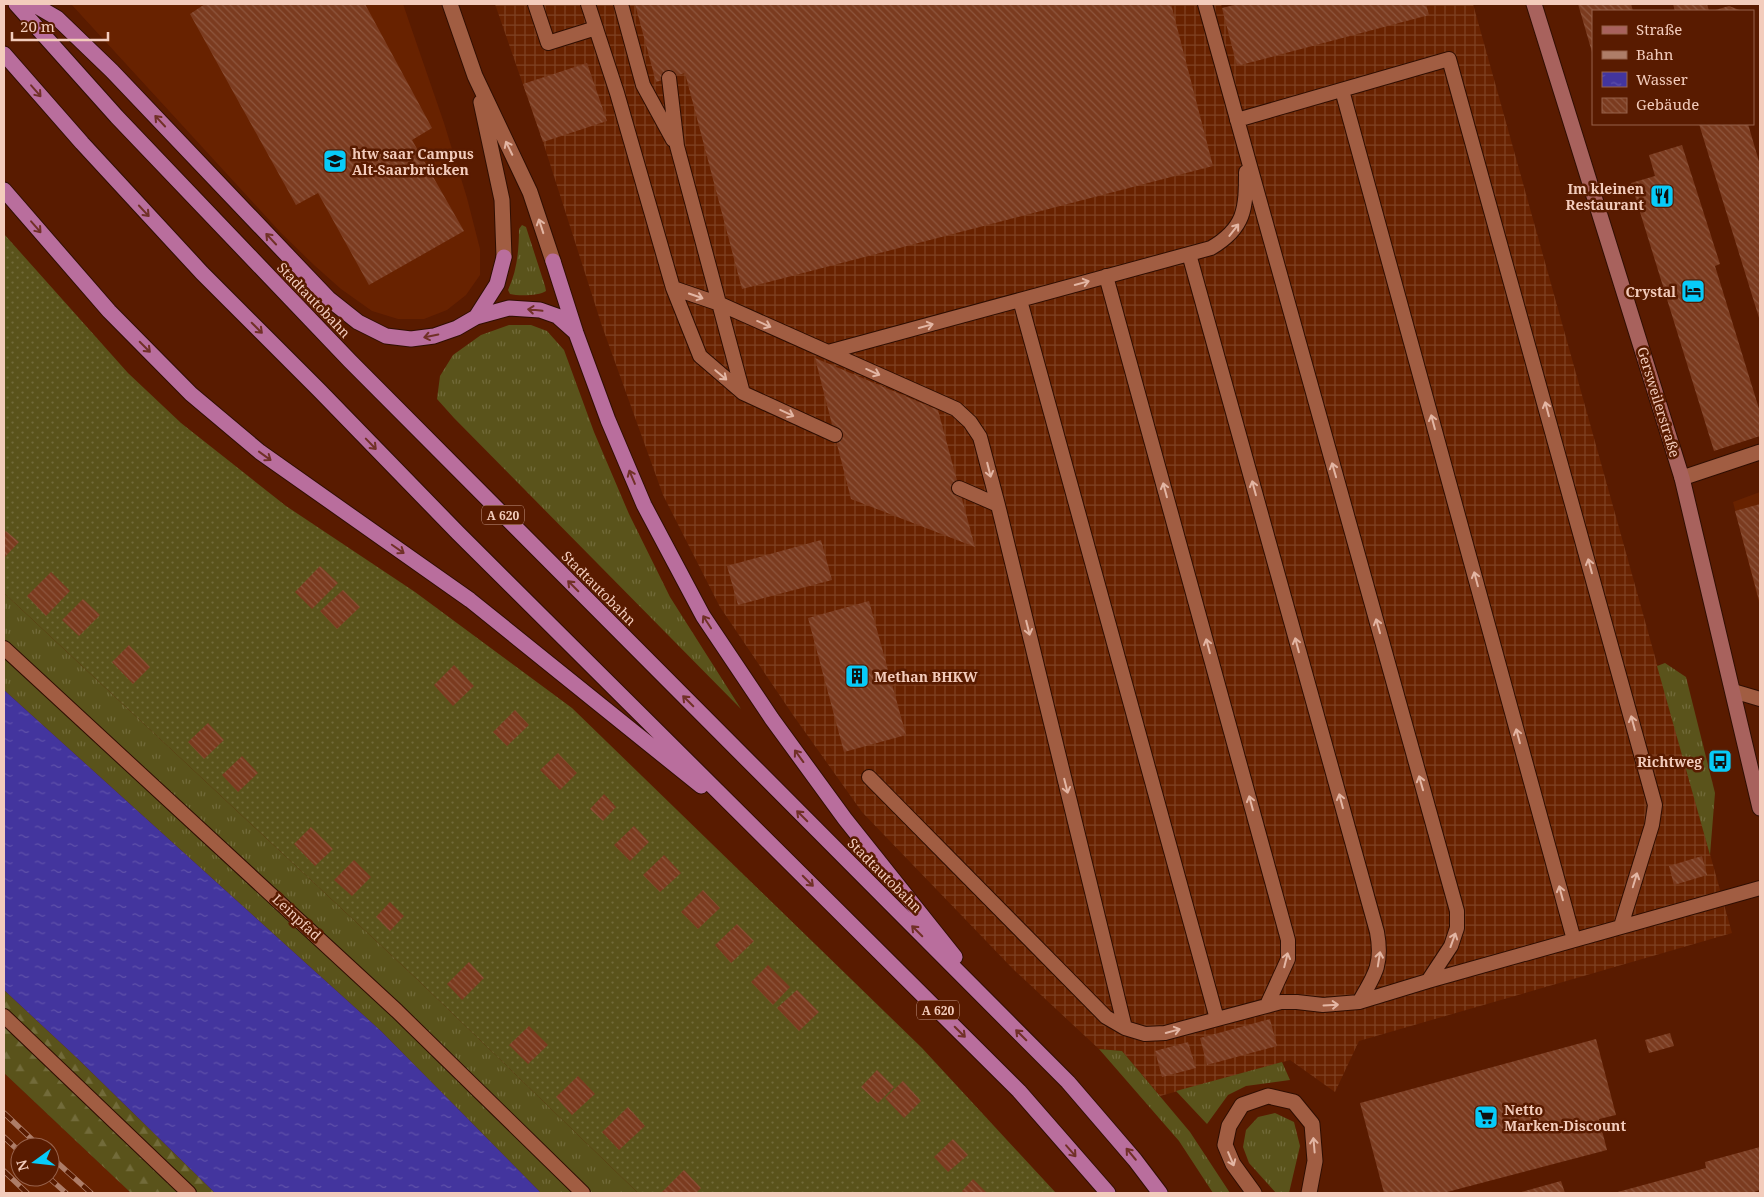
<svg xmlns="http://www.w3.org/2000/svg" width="1764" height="1197" font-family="'Noto Serif',serif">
<defs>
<pattern id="industrial-grid" width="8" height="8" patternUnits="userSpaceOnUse" patternTransform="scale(1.25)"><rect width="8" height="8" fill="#682200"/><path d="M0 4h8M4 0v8" fill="none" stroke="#7e4123"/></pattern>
<pattern id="grass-tufts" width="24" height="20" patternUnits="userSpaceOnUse" patternTransform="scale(1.25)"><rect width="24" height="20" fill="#5a531b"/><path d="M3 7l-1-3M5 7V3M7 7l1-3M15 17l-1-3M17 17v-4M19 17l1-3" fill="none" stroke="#726b3a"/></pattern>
<pattern id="forest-firs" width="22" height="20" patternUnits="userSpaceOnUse" patternTransform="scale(1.25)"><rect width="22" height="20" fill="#5a531b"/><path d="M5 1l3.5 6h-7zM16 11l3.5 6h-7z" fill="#726b3a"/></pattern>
<pattern id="garden-dots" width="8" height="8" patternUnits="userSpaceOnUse" patternTransform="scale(1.25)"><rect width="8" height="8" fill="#5a531b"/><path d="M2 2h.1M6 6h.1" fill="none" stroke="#726b3a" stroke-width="1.8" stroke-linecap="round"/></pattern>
<pattern id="water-ripples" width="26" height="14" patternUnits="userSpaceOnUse" patternTransform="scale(1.25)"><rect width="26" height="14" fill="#43359e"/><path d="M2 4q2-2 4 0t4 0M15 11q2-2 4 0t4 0" fill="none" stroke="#5f51aa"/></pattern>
<pattern id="building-back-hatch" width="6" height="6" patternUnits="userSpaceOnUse" patternTransform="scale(1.25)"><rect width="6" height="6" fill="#7b3b1f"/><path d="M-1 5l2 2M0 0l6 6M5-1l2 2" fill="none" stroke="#8e563e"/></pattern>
</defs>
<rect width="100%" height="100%" fill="#591b00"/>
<!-- built -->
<path fill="#682200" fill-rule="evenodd" d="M71 4H403L444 123 467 198 480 249V275L466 295 447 310 424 319H398L372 311 341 289 314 265 281 233Z
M1760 492V607L1733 502Z
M4 1073 131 1193H4ZM20 1147H50V1177H20Z"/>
<!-- industrial -->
<path fill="url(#industrial-grid)" d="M495 4H1221L1222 8 1239 4H1473L1732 933 1359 1041 1335 1092 1290 1060 1160 1096 1122 1051 1099 1049 1013 969 862 812 793 715 720 607 663 495 602 326 543 142Z"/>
<!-- grass -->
<path fill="url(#grass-tufts)" d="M522 225 526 227 545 286 546 291C539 296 518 296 510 294L508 290C517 271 519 250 519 229Z
M509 325H531L547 331 564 350 594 432 629 514 670 597 741 709 454 418 437 399 440 376 453 355 481 335Z
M4 593 420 982 638 1193H541L381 1031 4 690Z
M1665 663 1686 677 1715 793 1710 855 1657 666Z
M1099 1049 1122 1051 1190 1132 1230 1193H1213L1179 1141Z
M1282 1062 1290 1080 1246 1086 1228 1095 1207 1124 1176 1091Z
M1275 1113 1294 1122 1300 1146 1289 1193H1276L1249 1163 1243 1147 1246 1130 1258 1117Z"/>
<!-- forest -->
<path fill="url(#forest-firs)" d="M4 990 77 1058 215 1193H131L4 1073Z"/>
<!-- garden -->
<path fill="url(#garden-dots)" d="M4 234 128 373 181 423 286 506 415 592 572 708 922 1048 1056 1193H638L420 982 4 593Z"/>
<!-- water -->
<path fill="url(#water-ripples)" d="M4 690 381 1031 541 1193H215L77 1058 4 990Z"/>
<!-- building -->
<path fill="url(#building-back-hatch)" d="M205 4H365L432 128 412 140 464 231 369 285 318 193 296 205 190 14Z
M635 4H1171L1213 166 742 289 685 73 656 82Z
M1239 4H1426L1429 15 1237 66 1222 8Z
M1578 4H1631L1633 11H1593L1592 52Z
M1673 4H1707L1709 11H1675Z
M1729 6 1742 11H1712Z
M587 63 607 121 543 142 523 84Z
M1699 124H1748L1760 165V321Z
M1682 145 1720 264 1715 266 1760 412V436L1714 451 1631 183 1655 176 1649 155Z
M815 358 938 410 975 547 851 499Z
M1760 504V604L1735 511Z
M6 531 19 542 4 558V533Z
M821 540 832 580 738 605 727 566Z
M320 566 338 583 312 609 295 592Z
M51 572 70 591 46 616 27 596Z
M343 590 360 607 337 629 320 611Z
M83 599 100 615 79 636 62 620Z
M869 601 906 735 844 752 808 618Z
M129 645 150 667 133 684 112 662Z
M454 665 474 686 453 706 434 685Z
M515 710 529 725 507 746 493 732Z
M208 723 224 740 204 759 188 742Z
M558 753 577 773 560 790 540 770Z
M242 756 258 773 238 792 222 775Z
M604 794 616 807 603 821 590 809Z
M634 826 649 842 630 861 614 845Z
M311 827 333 849 315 866 294 844Z
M664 855 681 873 660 892 643 875Z
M1702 856 1707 875 1674 885 1669 866Z
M354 860 371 877 352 896 334 880Z
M703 890 720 908 698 929 681 912Z
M390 902 404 916 390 931 376 917Z
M737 924 754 941 731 963 715 945Z
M469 962 484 978 462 1000 447 984Z
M768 965 790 987 773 1005 751 982Z
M797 990 819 1012 799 1031 777 1008Z
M1270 1019 1277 1046 1207 1065 1200 1038Z
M529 1026 548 1045 528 1064 509 1045Z
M1670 1033 1674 1046 1649 1053 1645 1040Z
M1596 1039 1616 1115 1599 1119 1607 1150 1447 1192V1193H1384L1360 1103Z
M1188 1042 1196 1068 1162 1077 1155 1051Z
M877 1070 894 1087 878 1103 861 1087Z
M578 1076 595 1094 572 1115 556 1097Z
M903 1081 921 1101 904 1118 885 1098Z
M628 1107 645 1126 619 1150 602 1132Z
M953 1139 968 1155 948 1172 934 1157Z
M1760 1147V1190L1751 1193H1614L1706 1168 1705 1162Z
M684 1170 701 1188 696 1193H663L662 1192Z
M973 1179 987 1193H964L962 1191Z
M1561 1181 1565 1193H1518Z"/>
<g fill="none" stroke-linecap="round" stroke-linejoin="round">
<!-- service casing -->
<g stroke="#2f0e02" stroke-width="16">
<path id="service" d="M535 4 548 43 596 28
M588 4 617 93 673 288 700 356 743 393 835 435
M621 4 643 85 673 140
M1205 4 1457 911V928L1451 946 1428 981
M669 78 677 146 743 393
M1342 90 1574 940
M1237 120 1449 59 1655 805 1652 825 1621 926
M1189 254 1377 932C1383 964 1375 975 1359 1002
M1106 276 1288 940V959L1267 1005
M673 288 720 304 956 409 970 422 980 437 998 505 1125 1028
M1020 300 1217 1019
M828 352 1211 248C1245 228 1246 209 1246 172
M959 488 998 505
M4 648 397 1011 583 1193
M1733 691 1760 699
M869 777 1106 1017 1125 1028 1145 1034 1165 1033 1281 1002H1297L1323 1005 1359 1002 1428 981 1760 888
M4 1016 189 1193"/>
</g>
<!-- minor casing -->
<g stroke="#2f0e02" stroke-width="17">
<path id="minor" d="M450 4 475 76 530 192 553 261
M481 102 502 200 504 257
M1682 478 1760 452
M1254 1193 1233 1164 1225 1145 1229 1126 1242 1105 1268 1096 1294 1102 1312 1124 1315 1161 1309 1193"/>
</g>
<!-- secondary casing -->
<g stroke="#2f0e02" stroke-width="17">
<path id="secondary" d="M1534 4 1682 478 1760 808"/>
</g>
<!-- motorway casing -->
<g stroke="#2f0e02" stroke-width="17">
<path id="motorway" d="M16 4 117 117 350 361 1068 1082 1135 1160 1160 1193
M33 4 57 18 112 71 329 299 358 322 386 336 411 339 434 336 457 328 476 317 509 308 540 310 557 316 575 332
M4 54 82 143 202 273 320 391 458 533 1019 1091 1108 1193
M4 190 109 311 191 394 260 452 470 600 701 786
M553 261 576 333 608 420 644 505 703 616 772 719 845 819 955 957
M476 317 497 284 504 257"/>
</g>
<!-- service -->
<use href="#service" stroke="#a15d42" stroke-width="14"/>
<!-- minor -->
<use href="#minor" stroke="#a15d42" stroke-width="15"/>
<!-- secondary -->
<use href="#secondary" stroke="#a8625d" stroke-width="15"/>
<!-- motorway -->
<use href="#motorway" stroke="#b96e9d" stroke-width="15"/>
<!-- rail casing -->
<g stroke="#ae7d68" stroke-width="5.5">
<path id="rail" d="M4 1113 40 1147
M4 1137 20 1152
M50 1156 91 1193
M4 1171 27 1193
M48 1177 66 1193"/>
</g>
<!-- rail -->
<use href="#rail" stroke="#591b00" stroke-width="4" stroke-dasharray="11" stroke-linecap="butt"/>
</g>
<!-- one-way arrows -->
<defs><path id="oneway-shaft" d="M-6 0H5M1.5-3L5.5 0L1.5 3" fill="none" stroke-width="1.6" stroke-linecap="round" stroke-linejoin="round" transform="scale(1.25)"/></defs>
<g stroke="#713027">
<use href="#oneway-shaft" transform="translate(36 91) rotate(49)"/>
<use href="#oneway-shaft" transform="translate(160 121) rotate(-133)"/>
<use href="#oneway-shaft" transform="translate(144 211) rotate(47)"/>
<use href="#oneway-shaft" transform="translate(36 227) rotate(49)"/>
<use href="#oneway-shaft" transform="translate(271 239) rotate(-133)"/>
<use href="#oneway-shaft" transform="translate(535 310) rotate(-174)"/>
<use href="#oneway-shaft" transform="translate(257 328) rotate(45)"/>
<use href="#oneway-shaft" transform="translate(431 336) rotate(168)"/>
<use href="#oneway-shaft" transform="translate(145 347) rotate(45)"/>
<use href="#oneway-shaft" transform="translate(371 444) rotate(46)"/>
<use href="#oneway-shaft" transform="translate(265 456) rotate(36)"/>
<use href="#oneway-shaft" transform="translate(632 477) rotate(-113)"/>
<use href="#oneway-shaft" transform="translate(398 549) rotate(35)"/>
<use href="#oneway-shaft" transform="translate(573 586) rotate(-135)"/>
<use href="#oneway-shaft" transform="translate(707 622) rotate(-123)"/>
<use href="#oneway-shaft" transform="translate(688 701) rotate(-135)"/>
<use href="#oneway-shaft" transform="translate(799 756) rotate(-126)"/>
<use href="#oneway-shaft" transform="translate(802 816) rotate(-135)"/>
<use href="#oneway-shaft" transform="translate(808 881) rotate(45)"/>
<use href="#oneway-shaft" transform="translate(917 931) rotate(-135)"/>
<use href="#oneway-shaft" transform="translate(960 1032) rotate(45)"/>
<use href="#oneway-shaft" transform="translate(1021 1035) rotate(-135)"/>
<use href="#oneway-shaft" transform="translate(1071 1151) rotate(49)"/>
<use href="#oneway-shaft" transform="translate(1131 1154) rotate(-130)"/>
</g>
<g stroke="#e3b6a4">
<use href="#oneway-shaft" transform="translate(509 148) rotate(-116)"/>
<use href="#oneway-shaft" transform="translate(541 226) rotate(-108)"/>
<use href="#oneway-shaft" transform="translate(1234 230) rotate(-52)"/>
<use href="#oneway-shaft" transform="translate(1082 283) rotate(-15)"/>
<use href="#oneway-shaft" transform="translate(696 296) rotate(19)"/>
<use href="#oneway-shaft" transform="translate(764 324) rotate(24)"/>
<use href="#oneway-shaft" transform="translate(926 326) rotate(-15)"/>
<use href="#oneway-shaft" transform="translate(873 372) rotate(24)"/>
<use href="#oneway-shaft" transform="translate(721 375) rotate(40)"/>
<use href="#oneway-shaft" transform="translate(1547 409) rotate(-105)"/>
<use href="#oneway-shaft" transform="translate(787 413) rotate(25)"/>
<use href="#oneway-shaft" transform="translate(1433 422) rotate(-105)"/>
<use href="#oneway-shaft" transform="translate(989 470) rotate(76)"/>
<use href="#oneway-shaft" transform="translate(1334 470) rotate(-106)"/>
<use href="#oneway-shaft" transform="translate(1254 488) rotate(-105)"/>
<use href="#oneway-shaft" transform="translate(1165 490) rotate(-105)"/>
<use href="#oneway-shaft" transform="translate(1590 566) rotate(-105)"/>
<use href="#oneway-shaft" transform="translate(1476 579) rotate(-105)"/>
<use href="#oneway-shaft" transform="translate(1378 626) rotate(-106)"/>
<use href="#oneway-shaft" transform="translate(1028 628) rotate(76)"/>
<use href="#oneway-shaft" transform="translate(1297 645) rotate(-105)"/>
<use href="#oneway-shaft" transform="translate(1208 646) rotate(-105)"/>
<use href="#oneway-shaft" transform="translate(1633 723) rotate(-105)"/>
<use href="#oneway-shaft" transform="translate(1518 736) rotate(-105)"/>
<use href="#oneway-shaft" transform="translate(1421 783) rotate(-106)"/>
<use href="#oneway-shaft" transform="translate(1066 786) rotate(76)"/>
<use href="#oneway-shaft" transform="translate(1341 801) rotate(-105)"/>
<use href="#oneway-shaft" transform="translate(1251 803) rotate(-105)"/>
<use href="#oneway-shaft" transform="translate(1635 880) rotate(-73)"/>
<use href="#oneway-shaft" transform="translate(1561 893) rotate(-105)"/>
<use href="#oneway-shaft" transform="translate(1453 940) rotate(-70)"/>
<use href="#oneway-shaft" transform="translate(1379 959) rotate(-81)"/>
<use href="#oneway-shaft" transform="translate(1286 960) rotate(-76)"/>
<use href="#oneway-shaft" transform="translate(1331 1005) rotate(-3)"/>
<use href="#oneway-shaft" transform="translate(1173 1031) rotate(-15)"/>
<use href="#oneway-shaft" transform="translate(1314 1145) rotate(-95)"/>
<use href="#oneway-shaft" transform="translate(1231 1159) rotate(67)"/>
</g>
<!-- icons -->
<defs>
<g id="university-square" transform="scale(1.25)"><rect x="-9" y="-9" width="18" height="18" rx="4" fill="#07cbf9" stroke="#591b00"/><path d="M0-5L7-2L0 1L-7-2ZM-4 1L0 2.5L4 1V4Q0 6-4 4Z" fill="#111"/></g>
<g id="restaurant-square" transform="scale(1.25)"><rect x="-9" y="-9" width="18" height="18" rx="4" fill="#07cbf9" stroke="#591b00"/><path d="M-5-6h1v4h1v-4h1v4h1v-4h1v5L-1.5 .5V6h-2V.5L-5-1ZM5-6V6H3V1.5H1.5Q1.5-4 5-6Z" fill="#111"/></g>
<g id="hotel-square" transform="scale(1.25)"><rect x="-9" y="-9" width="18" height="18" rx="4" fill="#07cbf9" stroke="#591b00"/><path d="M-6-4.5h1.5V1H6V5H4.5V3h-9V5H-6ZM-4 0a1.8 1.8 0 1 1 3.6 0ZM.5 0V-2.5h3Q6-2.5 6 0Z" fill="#111"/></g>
<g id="building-square" transform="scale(1.25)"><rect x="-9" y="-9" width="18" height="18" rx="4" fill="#07cbf9" stroke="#591b00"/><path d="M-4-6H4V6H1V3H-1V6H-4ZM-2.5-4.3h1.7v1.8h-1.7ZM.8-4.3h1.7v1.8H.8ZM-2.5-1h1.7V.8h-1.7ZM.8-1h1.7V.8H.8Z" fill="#111"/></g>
<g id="bus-square" transform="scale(1.25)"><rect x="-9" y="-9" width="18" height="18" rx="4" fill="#07cbf9" stroke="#591b00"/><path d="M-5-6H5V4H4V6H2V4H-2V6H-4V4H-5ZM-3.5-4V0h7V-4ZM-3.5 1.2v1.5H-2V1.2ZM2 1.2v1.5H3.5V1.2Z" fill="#111"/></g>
<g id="supermarket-square" transform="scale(1.25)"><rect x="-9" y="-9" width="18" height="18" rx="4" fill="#07cbf9" stroke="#591b00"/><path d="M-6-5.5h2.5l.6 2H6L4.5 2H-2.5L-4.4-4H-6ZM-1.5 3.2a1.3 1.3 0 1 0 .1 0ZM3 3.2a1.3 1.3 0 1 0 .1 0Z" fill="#111"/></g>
</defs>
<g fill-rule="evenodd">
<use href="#university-square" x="335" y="161"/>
<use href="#restaurant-square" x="1662" y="196"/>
<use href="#hotel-square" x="1693" y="291"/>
<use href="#building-square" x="857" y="676"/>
<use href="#bus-square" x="1720" y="761"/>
<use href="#supermarket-square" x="1486" y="1117"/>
</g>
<g text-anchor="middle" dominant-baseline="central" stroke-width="5" stroke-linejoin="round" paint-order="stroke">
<!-- shield labels -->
<g fill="#591b00" stroke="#c59784" stroke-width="1">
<rect x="482" y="505.5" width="42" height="19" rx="4"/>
<rect x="917" y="1000.5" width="42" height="19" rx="4"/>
</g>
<g font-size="12" font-weight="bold" fill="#f3ccbc">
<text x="503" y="515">A 620</text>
<text x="938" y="1010">A 620</text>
</g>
<!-- poi labels -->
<g font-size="14" font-weight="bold" fill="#f3ccbc" stroke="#591b00" text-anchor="start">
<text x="352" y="153">htw saar Campus<tspan x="352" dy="16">Alt-Saarbrücken</tspan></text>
<text x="1644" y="188" text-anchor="end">Im kleinen<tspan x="1644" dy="16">Restaurant</tspan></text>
<text x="1676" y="291" text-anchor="end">Crystal</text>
<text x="874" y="676">Methan BHKW</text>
<text x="1702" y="761" text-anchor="end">Richtweg</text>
<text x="1504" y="1109">Netto<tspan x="1504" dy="16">Marken-Discount</tspan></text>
</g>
<!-- street labels -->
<g font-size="14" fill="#f3ccbc" stroke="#591b00">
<text transform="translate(314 300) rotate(46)">Stadtautobahn</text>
<text transform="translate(1659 402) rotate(73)">Gersweilerstraße</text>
<text transform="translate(599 588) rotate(45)">Stadtautobahn</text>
<text transform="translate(885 875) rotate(45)">Stadtautobahn</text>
<text transform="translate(297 917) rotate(43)">Leinpfad</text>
</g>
</g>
<!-- border -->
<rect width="1764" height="1197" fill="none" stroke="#f3ccbc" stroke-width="10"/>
<!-- legend -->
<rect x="1592" y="10" width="162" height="115" fill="#591b00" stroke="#97624b"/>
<rect x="1602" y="26" width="25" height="8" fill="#a8625d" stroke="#97624b"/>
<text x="1636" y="35" font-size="15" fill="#f3ccbc">Straße</text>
<rect x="1602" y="51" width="25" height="8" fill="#ae7d68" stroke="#97624b"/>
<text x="1636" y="60" font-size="15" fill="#f3ccbc">Bahn</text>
<rect x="1602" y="72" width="25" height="15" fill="url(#water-ripples)" stroke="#97624b"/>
<text x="1636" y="85" font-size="15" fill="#f3ccbc">Wasser</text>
<rect x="1602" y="98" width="25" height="15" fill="url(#building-back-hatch)" stroke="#97624b"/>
<text x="1636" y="110" font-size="15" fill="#f3ccbc">Gebäude</text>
<!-- north arrow -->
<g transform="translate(35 1162) rotate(255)"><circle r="24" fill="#591b00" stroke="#97624b"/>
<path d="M0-4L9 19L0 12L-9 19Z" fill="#07cbf9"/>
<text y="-8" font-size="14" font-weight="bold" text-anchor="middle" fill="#f3ccbc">N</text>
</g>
<!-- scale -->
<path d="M12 32v8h96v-8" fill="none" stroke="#f3ccbc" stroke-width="2.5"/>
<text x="20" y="32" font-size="15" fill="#f3ccbc" stroke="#591b00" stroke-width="4" paint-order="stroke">20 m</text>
</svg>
